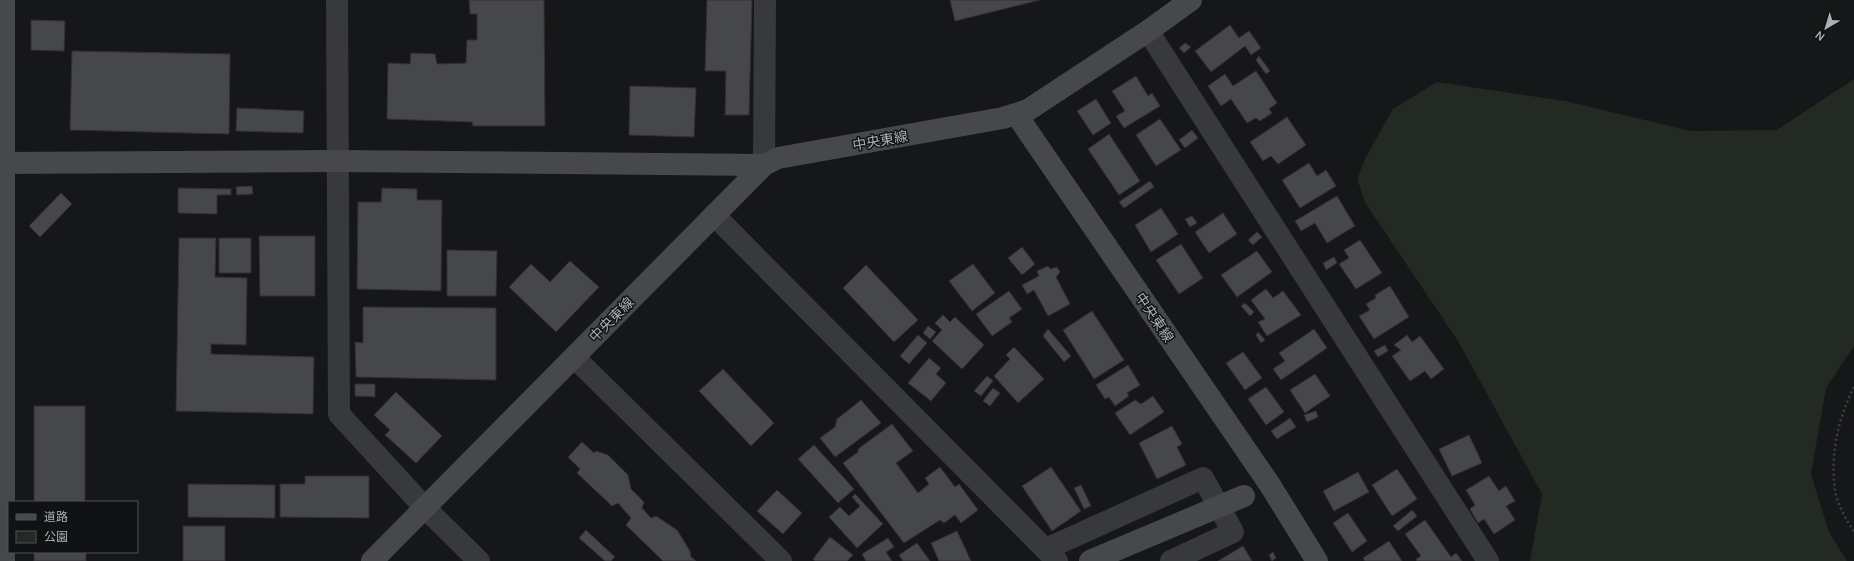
<svg xmlns="http://www.w3.org/2000/svg" width="1854" height="561" font-family="Manrope,'Noto Sans JP',sans-serif">
<rect width="100%" height="100%" fill="#161718"/>
<!-- green -->
<path fill="#232a23" d="M1854 79V346L1826 388 1811 474 1829 532 1847 561H1530L1542 494 1458 341 1366 204 1357 179 1366 157 1393 109 1437 82 1565 101 1691 131 1777 130Z"/>
<!-- building -->
<path fill="#46474a" stroke="#313134" d="M469 0H544L545 126H473L472 122 387 119 388 63 410 64 411 53 435 54 437 64 466 63 467 40H477V14H470Z
M707 0H752L749 115H725L726 71H705Z
M950 0H1040L955 21Z
M31 20 65 21 64 51 31 50Z
M1230 25 1239 38 1249 31 1261 48 1251 55 1245 46 1211 72 1195 51Z
M1185 43 1191 47 1184 53 1179 48Z
M72 51 230 54 229 134 70 130Z
M1259 56 1270 71 1266 74 1256 60Z
M1256 71 1277 103 1269 109 1272 113 1260 121 1256 118 1247 123 1231 99 1221 106 1208 86 1225 74 1233 86Z
M1136 76 1148 96 1152 93 1160 106 1124 128 1116 116 1125 111 1112 91Z
M630 86 696 88 694 137 629 135Z
M1096 99 1111 123 1093 135 1077 111Z
M237 108 304 111 303 133 236 131Z
M1287 117 1306 145 1278 164 1271 156 1263 161 1250 142Z
M1160 119 1181 150 1156 166 1136 135Z
M1192 130 1198 138 1185 148 1179 140Z
M1109 134 1140 181 1119 195 1088 149Z
M1309 163 1317 176 1326 170 1336 186 1300 208 1282 180Z
M1150 181 1154 187 1124 208 1119 202Z
M252 186 253 194 237 195 236 187Z
M178 188 231 189V195H217V214L178 213Z
M382 188 417 189V200H442L441 291 357 289 358 202H381Z
M61 193 72 204 40 237 29 226Z
M1337 196 1355 226 1327 243 1315 223 1301 231 1295 221Z
M1161 208 1178 234 1151 252 1135 225Z
M1223 213 1237 234 1209 253 1195 232Z
M1192 216 1197 223 1190 227 1185 219Z
M1257 232 1262 237 1253 245 1248 240Z
M259 236H315V296H260Z
M179 238H216L215 277 247 278 246 345 211 344V354L314 357 313 414 176 411Z
M219 238H251V273H219Z
M1360 240 1382 273 1356 289 1339 264 1349 258 1344 250Z
M1181 244 1203 278 1179 294 1156 260Z
M1022 247 1035 264 1022 275 1008 258Z
M447 250 497 251 496 296H447Z
M1257 251 1272 272 1237 297 1221 275Z
M1334 257 1337 263 1326 270 1323 263Z
M570 261 599 287 556 332 509 287 531 264 550 282Z
M973 264 995 293 972 311 949 281Z
M866 265 918 320 894 342 843 288Z
M1048 266 1050 269 1057 267 1060 272 1056 277 1070 304 1048 316 1034 290 1027 294 1022 285 1039 276 1037 271Z
M1390 286 1409 317 1374 339 1359 316 1370 310 1366 304 1376 298 1375 295Z
M1266 289 1273 298 1283 291 1301 315 1267 336 1258 322 1265 319 1251 300Z
M1009 291 1022 309 1009 318 1012 322 992 336 976 314Z
M1245 303 1254 312 1250 316 1241 306Z
M363 307 496 308V380L356 377 355 342 363 343Z
M1092 311 1124 360 1094 379 1063 330Z
M943 315 950 322 955 317 984 345 962 369 932 341 942 330 935 323Z
M928 326 936 332 930 339 923 333Z
M1048 329 1071 356 1064 362 1043 336Z
M1314 329 1327 348 1281 380 1273 369 1285 361 1279 353Z
M1258 332 1265 340 1261 343 1256 335Z
M918 335 927 343 909 364 900 356Z
M1407 335 1412 342 1420 336 1444 369 1431 379 1425 371 1410 381 1392 356 1401 350 1394 345Z
M1385 345 1388 351 1378 357 1374 351Z
M1014 347 1044 379 1018 403 994 376 1010 359 1006 355Z
M1243 352 1262 378 1245 390 1226 363Z
M929 358 941 368 936 374 946 383 931 401 908 383Z
M1128 365 1140 385 1127 393 1129 396 1115 406 1109 397 1105 399 1096 385Z
M723 369 774 423 751 446 699 391Z
M1315 374 1330 396 1305 413 1290 390Z
M987 376 993 381 981 396 974 391Z
M355 384H375V397L355 396Z
M1266 387 1284 412 1266 425 1248 399Z
M993 388 1000 393 990 406 983 401Z
M396 392 442 436 416 463 385 435 390 430 374 415Z
M1153 396 1164 412 1130 435 1115 413 1135 400 1141 404Z
M861 400 881 423 835 457 820 438 835 427 837 419Z
M34 406H85V502H34Z
M1316 411 1318 417 1307 422 1304 415Z
M1290 418 1296 427 1277 439 1271 431Z
M892 424 913 451 896 463 918 493 929 484 925 478 940 467 955 487 959 484 978 510 961 523 955 515 944 523 940 520 904 543 843 463 858 452V449Z
M1172 426 1182 444 1177 447 1186 465 1157 479 1139 443Z
M1469 435 1482 463 1452 476 1439 449Z
M582 442 594 453 596 451 608 455 628 475 631 489 644 502 642 508 651 518 656 516 677 530 690 551 691 557 696 561H663L626 525 631 518 618 503 612 506 577 473 580 469 568 457Z
M814 445 854 489 838 503 798 459Z
M1051 467 1081 511 1052 531 1022 486Z
M1397 469 1417 499 1392 516 1372 485Z
M1358 472 1369 492 1334 511 1323 491Z
M305 476H369V518L280 517V484H305Z
M1489 476 1499 491 1506 486 1515 501 1506 506 1515 520 1494 534 1484 519 1478 523 1470 509 1475 505 1466 490Z
M188 484 275 485V518L188 517Z
M1081 485 1091 506 1084 509 1074 488Z
M777 490 802 513 783 534 757 511Z
M855 494 883 524 857 548 829 517 840 507 849 516 860 506 852 497Z
M1412 510 1417 516 1398 531 1393 526Z
M1348 513 1367 541 1352 552 1333 523Z
M1425 520 1451 557 1456 553 1462 561H1417L1416 559 1421 556 1405 534Z
M183 526H225V561H183Z
M586 530 615 557 611 561H605L579 538Z
M957 531 971 561H939L931 543Z
M830 537 853 555 847 561H815L813 559Z
M888 538 894 547 886 552 892 561H866L862 554Z
M1389 541 1402 561H1365L1363 558Z
M917 543 930 561H903L899 555Z
M1243 546 1252 561H1218Z
M34 552H86V561H34Z
M1273 552 1276 558 1272 561 1269 555Z"/>
<g fill="none" stroke-linecap="round" stroke-linejoin="round">
<!-- path -->
<path stroke="#3e4043" stroke-width="2.5" stroke-dasharray="2 3" stroke-linecap="butt" d="M1854 387C1838 419 1830 454 1835 490 1837 504 1846 519 1854 532"/>
<!-- street -->
<path stroke="#38393d" stroke-width="22" d="M337 0 339 414 425 508 479 561
M1148 31 1488 561
M764 165 765 0
M714 215 1057 561
M574 357 781 561
M1046 549 1203 478 1233 532 1171 561"/>
<!-- secondary -->
<path stroke="#46484c" stroke-width="22" d="M1016 114 1270 485 1317 561
M0 163 337 161 764 165
M4 561V0
M372 561 764 165 778 158 1003 118 1028 110 1148 31 1191 0"/>
<!-- secondary-bridge -->
<path stroke="#46484c" stroke-width="22" d="M1090 561 1244 496"/>
</g>
<g text-anchor="middle" dominant-baseline="central" stroke-width="3" stroke-linejoin="round" paint-order="stroke">
<!-- street labels -->
<g font-size="14" fill="#aab0b6" stroke="#111213">
<text transform="translate(880 140) rotate(-10)">中央東線</text>
<text transform="translate(1155 317) rotate(56)">中央東線</text>
<text transform="translate(611 319) rotate(-45)">中央東線</text>
</g>
</g>
<!-- legend -->
<rect x="8" y="501" width="130" height="52" fill="#111213" stroke="#4e5154"/>
<rect x="16" y="514" width="20" height="6" fill="#46484c" stroke="#4e5154"/>
<text x="44" y="521" font-size="12" fill="#aab0b6">道路</text>
<rect x="16" y="531" width="20" height="12" fill="#232a23" stroke="#4e5154"/>
<text x="44" y="541" font-size="12" fill="#aab0b6">公園</text>
<!-- north arrow -->
<g transform="translate(1826 28) rotate(218)" stroke="#111213" stroke-width="3" paint-order="stroke">
<path d="M0-3L7 15L0 10L-7 15Z" fill="#aab0b6"/>
<text y="-6" font-size="11" font-weight="bold" text-anchor="middle" fill="#aab0b6">N</text>
</g>
</svg>
